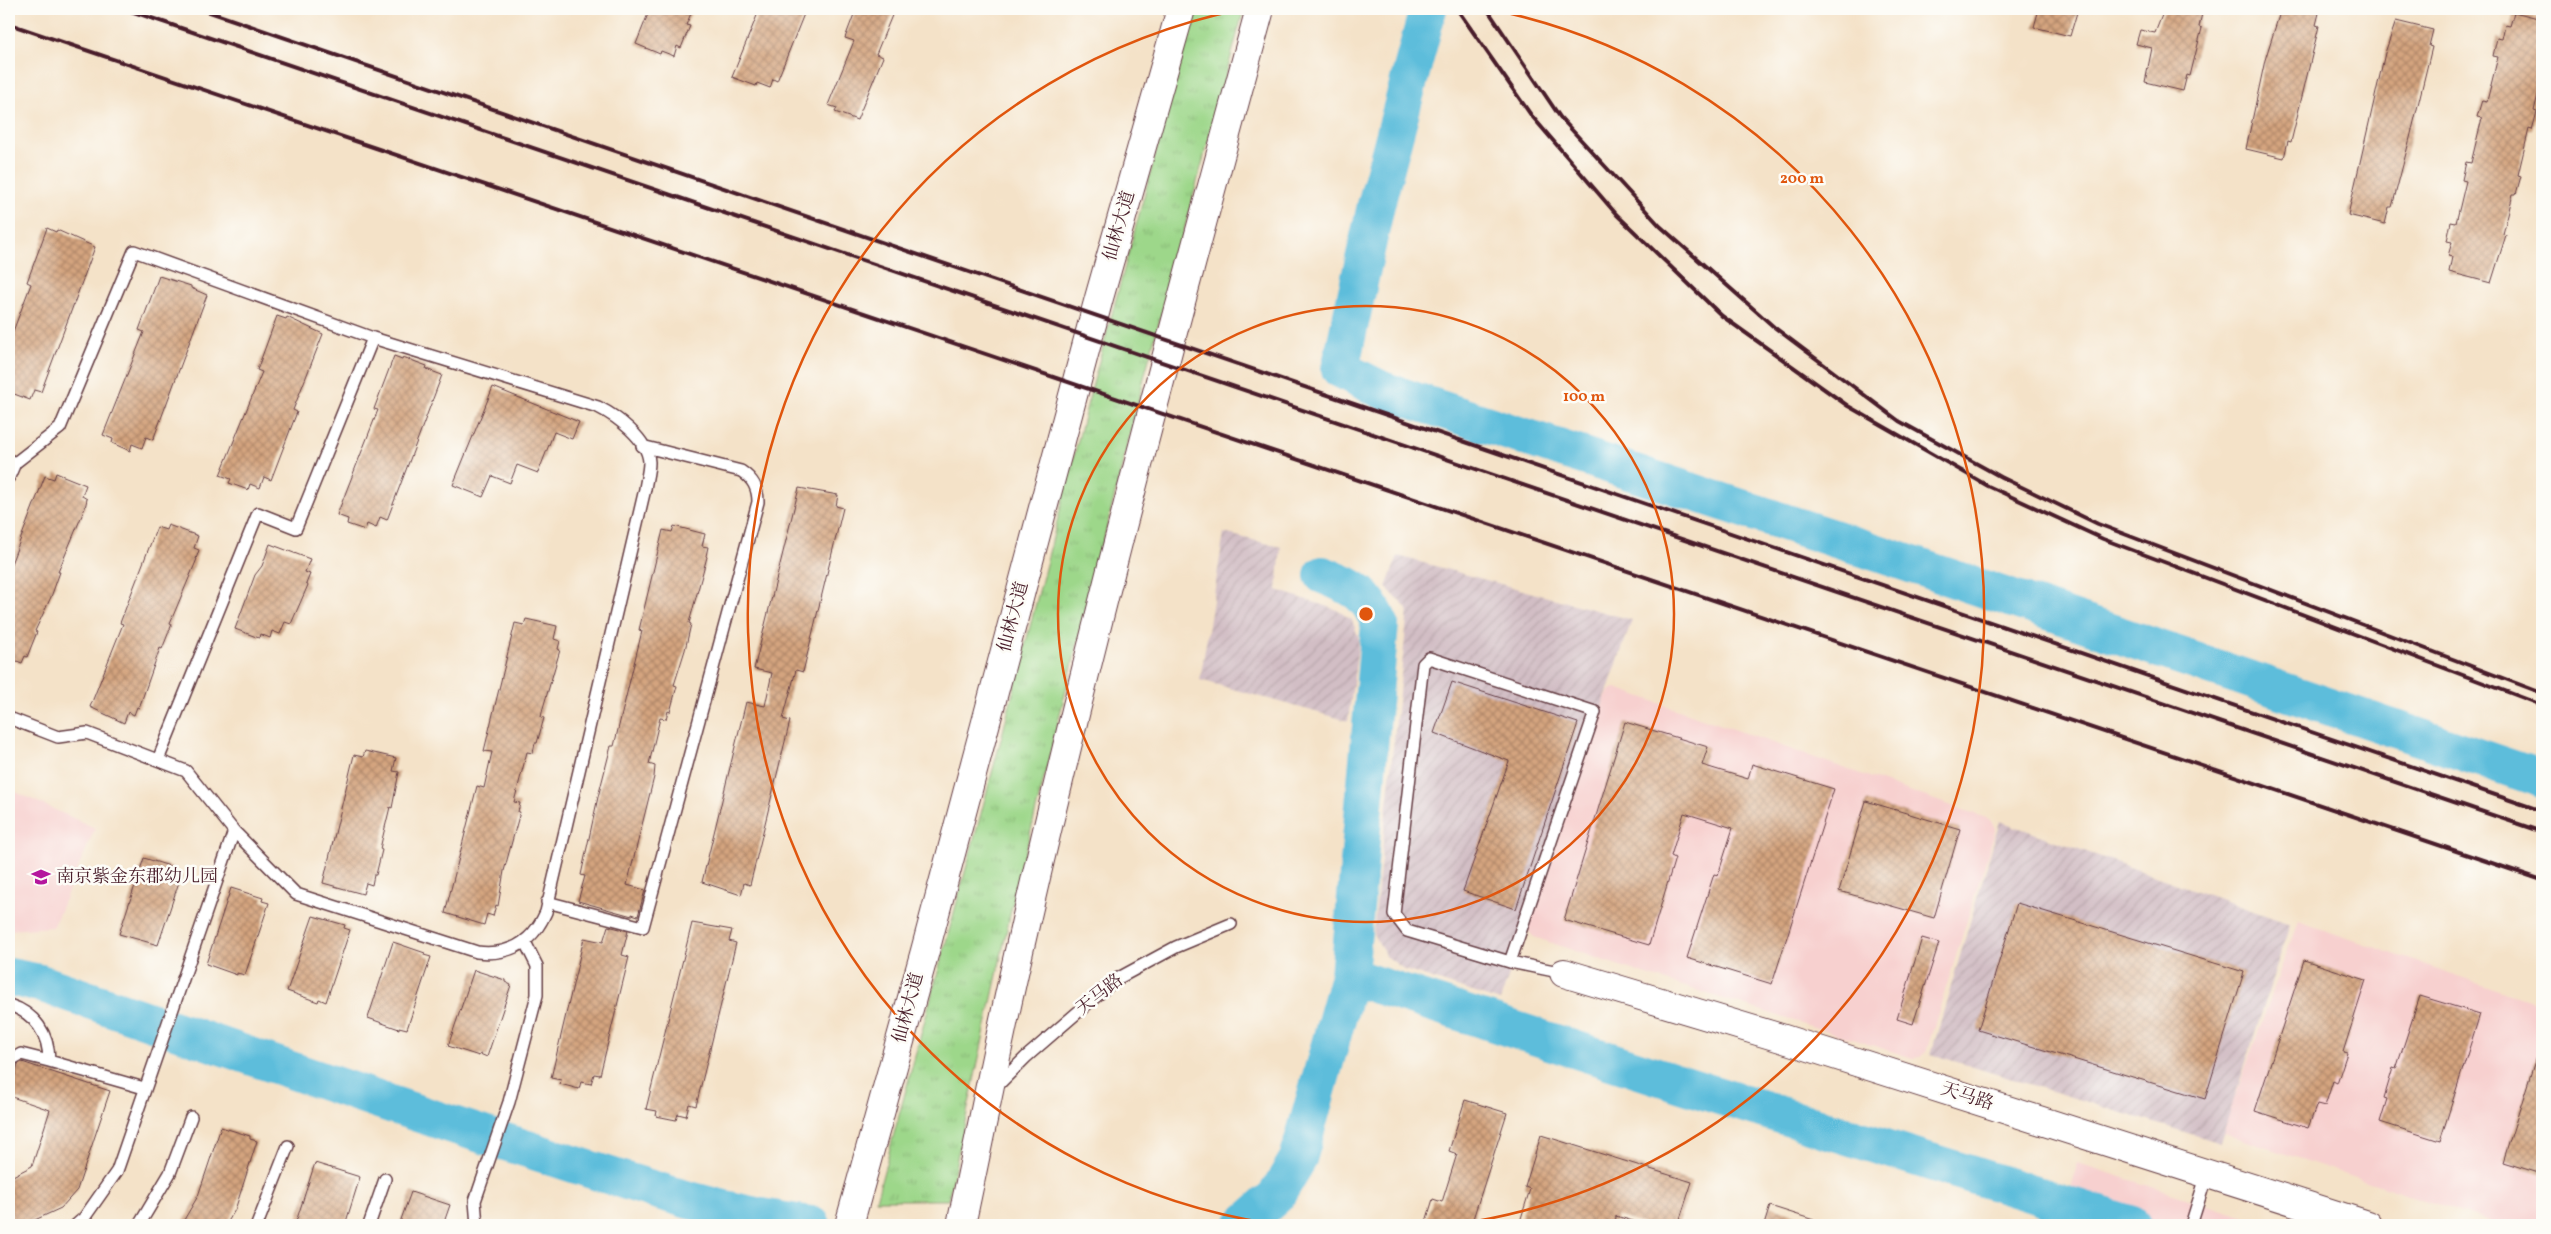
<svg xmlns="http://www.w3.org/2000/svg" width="2551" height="1234" font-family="Vollkorn,'Noto Serif SC',serif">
<defs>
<pattern id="industrial-furrows" width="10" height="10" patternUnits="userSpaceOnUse" patternTransform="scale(1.25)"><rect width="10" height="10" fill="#d2bec5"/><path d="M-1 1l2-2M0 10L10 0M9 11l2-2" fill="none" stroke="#b6a3a9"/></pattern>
<pattern id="grass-tufts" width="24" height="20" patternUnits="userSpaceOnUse" patternTransform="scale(1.25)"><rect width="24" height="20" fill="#9dd78a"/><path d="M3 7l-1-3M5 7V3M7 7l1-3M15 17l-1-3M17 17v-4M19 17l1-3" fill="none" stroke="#89b877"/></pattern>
<pattern id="building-cross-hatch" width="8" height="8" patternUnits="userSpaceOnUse" patternTransform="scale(1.25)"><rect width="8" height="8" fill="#d4a47f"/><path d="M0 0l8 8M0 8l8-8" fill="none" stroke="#ae8568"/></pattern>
</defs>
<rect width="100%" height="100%" fill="#fdfcf7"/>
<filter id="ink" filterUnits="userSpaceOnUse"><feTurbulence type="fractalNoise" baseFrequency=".02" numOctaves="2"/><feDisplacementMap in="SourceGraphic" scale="10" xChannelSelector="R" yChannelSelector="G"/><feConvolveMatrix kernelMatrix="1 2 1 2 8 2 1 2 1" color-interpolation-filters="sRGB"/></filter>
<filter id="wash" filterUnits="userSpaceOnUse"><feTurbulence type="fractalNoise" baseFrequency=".0096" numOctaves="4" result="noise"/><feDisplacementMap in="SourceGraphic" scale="20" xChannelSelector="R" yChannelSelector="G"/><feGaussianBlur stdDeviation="1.12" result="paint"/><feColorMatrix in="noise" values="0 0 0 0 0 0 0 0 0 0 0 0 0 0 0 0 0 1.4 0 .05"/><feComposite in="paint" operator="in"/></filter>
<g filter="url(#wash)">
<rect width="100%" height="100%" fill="#f4e2c8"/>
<!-- built -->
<path fill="#f7d0cf" d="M1616 688 1989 819 1994 824 1995 831 1926 1052 1920 1057 1913 1058 1644 974 1534 937 1529 932 1528 927 1605 698 1610 690Z
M9 789 95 828 53 927 9 930Z
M2298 921 2542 1005V1225H2499L2222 1133Z
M2078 1163 2269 1225H2057Z"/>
<!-- industrial -->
<path fill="url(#industrial-furrows)" d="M1224 533 1281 547 1277 590 1337 610 1352 620 1359 639 1348 721 1200 680Z
M1398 556 1632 620 1500 1001 1405 970 1386 956 1373 934 1408 610 1386 587Z
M2000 821 2290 924 2220 1143 1931 1054Z"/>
<!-- grass -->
<path fill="url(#grass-tufts)" stroke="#747b5a" d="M1195 9H1244L1146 370 1012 906 948 1200H876L999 747 1085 413Z"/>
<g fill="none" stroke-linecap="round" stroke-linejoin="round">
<!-- river -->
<path stroke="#5dbddb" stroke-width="38" d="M1428 9 1376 205 1340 369 1382 390 1866 549 2542 779
M1349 976 1697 1089 2132 1225
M9 977 40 983C199 1038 358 1095 518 1146 615 1177 711 1213 812 1225
M1243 1225 1276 1196 1298 1159 1349 976 1380 624C1366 591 1354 588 1323 575"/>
</g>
<g id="blocks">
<!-- building -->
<path fill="url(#building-cross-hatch)" d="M650 9H693L686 25 690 26 681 48 677 46 674 56 661 51 660 54 636 44Z
M763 9H806L777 81 773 79 770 88 757 83 756 86 732 77 758 13 761 14Z
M856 9H885L893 13 876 54 883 57 857 120 835 112 837 108 828 105 854 41 845 38Z
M2039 9H2078L2070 36 2034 27Z
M2176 9H2203L2199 27 2202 28 2190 76 2187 75 2183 91 2145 82 2152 48 2136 44 2140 30 2155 33 2164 10 2175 13Z
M2281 9H2320L2316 25 2319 26 2291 142 2288 141 2284 158 2246 149 2265 60Z
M2514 12 2542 19V78L2534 111 2537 112 2532 130 2529 129 2518 175 2521 176 2516 194H2513L2503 234 2506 235 2491 283 2449 272 2452 257 2448 256 2452 242 2447 241 2451 222 2456 223 2466 181 2462 180 2466 162 2471 163 2482 118 2477 117 2482 100 2487 101 2498 57 2493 56 2497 38 2502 39 2505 25 2510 26Z
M2396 21 2433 30 2429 46 2432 47 2410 138 2392 207H2389L2385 224 2348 215 2385 53Z
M47 228 56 232 57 230 95 247 41 392 34 390 30 400 9 392V342L31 284 27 282Z
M159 276 191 286V288L207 295 153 440 146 437 142 448 132 444 130 451 112 443 113 439 103 435 144 332 139 330Z
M277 316 286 319 287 317 323 334 293 410 297 412 271 480 264 477 260 488 250 484 248 490 229 483 231 479 220 475 262 372 257 370Z
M394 356 402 359 403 357 427 366 426 369 442 375 387 520 380 517 376 528 367 524 365 530 347 524 348 519 337 515 378 410 374 409Z
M493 387 579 422 572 439 554 432 538 473 517 465 510 483 492 476 483 497 453 485Z
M56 473 86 485 82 496 87 499 85 508 58 572H60L51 597 35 631 37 632 27 657 25 656 22 663 9 658V569L45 476 54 479Z
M799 488 838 495 836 506 843 508 803 672 796 670 783 719 790 721 750 885 744 883 741 895 702 882 746 702 765 706 772 673 754 669Z
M168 525 198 536 194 548 199 550 196 559H197L170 623 172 624 162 649 160 648 139 708 137 707 134 715 128 712 124 723 90 707 123 624 120 623 157 527 166 530Z
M674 526 705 534 702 546 708 547 706 556 707 557 689 623 691 624 685 650 674 685 677 686 670 712 668 711 666 719 660 718 649 764 655 766 654 777 627 885 645 890 638 916 632 914V916L578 901 585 876 581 875 598 797 611 746H614L642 631 639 630 663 530 672 532Z
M270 544 310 559 305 572 310 574 306 584 308 585 291 624 285 622 280 634 272 631 270 638 260 634 259 638 235 629 255 575 262 566Z
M526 619 557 626 554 639 560 641 558 649 560 650 543 708 541 717 544 718 537 743H535L533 753 527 752 514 802 520 803 518 812H520L504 871 498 906 496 905 493 916 487 914 484 925 445 913 477 786 484 788 492 752 484 751 515 623 524 625Z
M1452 682 1578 723 1516 909 1463 891 1509 761 1434 733Z
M1625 722 1708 747 1702 765 1748 779 1752 764 1834 789 1772 984 1687 958 1714 874 1718 875 1733 828 1684 813 1671 856 1675 858 1649 945 1564 920Z
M365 751 396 758 393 771 399 772 392 808 390 807 382 840 380 849 382 850 376 875H374L372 885 366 883 363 894 323 883 354 755 363 757Z
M1866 801 1960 829 1934 918 1839 891Z
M144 858 176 868 175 871 182 873 158 945 119 934Z
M231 888 263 898 262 901 269 903 245 975 237 973V975L206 964Z
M2017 903 2244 972 2205 1099 1978 1030Z
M313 916 345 925 344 928 350 930 326 1002 319 999 318 1002 287 991Z
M692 923 732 930 729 941 736 943 696 1106 689 1104 686 1116 678 1114 676 1120 656 1116 657 1111 646 1109Z
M608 926 628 931 622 955 629 957 600 1075 594 1074 591 1084 581 1082 579 1089 560 1084 561 1080 551 1078 584 938 603 942Z
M1922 938 1939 943 1913 1024 1897 1019Z
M393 942 425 953 424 955 431 957 407 1029 399 1027V1029L368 1018Z
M2304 960 2366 980 2343 1052 2347 1053 2337 1083 2333 1081 2325 1106 2317 1104 2308 1128 2255 1111Z
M474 970 505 980V982L511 985 487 1057 480 1054 479 1056 448 1046Z
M2420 996 2480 1014 2440 1141 2380 1122 2387 1099 2384 1098 2393 1068 2396 1069Z
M2539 1048 2542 1049V1174L2503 1162Z
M22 1062 110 1091 77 1190 61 1208 24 1225H9V1178L32 1166 50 1110 9 1096 18 1064Z
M1465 1100 1507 1113 1471 1225H1425L1433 1199 1442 1202 1457 1154 1449 1151Z
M221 1127 250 1136V1139L257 1141 235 1210 226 1225H181L198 1196Z
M1541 1135 1692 1182 1678 1225H1646L1616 1216 1615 1225H1519L1530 1189 1525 1187Z
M315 1163 360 1177 345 1225H295Z
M411 1192 450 1205 443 1225H399Z
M1770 1206 1820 1222 1819 1225H1764Z"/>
</g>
</g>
<g filter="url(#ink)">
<use href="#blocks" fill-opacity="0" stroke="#643c43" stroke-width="1"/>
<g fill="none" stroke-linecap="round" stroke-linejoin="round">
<!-- lane casing -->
<g stroke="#643c43" stroke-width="14">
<path id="lane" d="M9 460 15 463 9 477
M15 463 60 428 134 251 373 338 598 407C616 416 648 439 649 462 649 471 646 481 645 489L546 912C533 942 510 956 477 952L296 894 234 831
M1429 658 1595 712 1510 962 1407 931 1394 914 1423 664Z
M9 718 58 737 87 733 186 771 234 831 117 1171 84 1218 76 1225
M158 760 258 513 296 528 373 338
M547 902 643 927 758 502C758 488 753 479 741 471L642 446
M1510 962 1564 973
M9 1005C35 1013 49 1034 49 1061L144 1088
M9 1061 21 1054 49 1061
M995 1088 1026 1057 1115 980 1176 947 1231 924
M139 1225 170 1173 191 1117
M257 1225 288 1146
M369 1225 385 1179
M477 1225 475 1201 509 1102 537 995V966L525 942
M2191 1225 2207 1174"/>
</g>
<!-- secondary casing -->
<g stroke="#643c43" stroke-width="30">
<path id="secondary" d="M1564 973 1781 1038 2368 1225"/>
</g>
<!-- primary casing -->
<g stroke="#643c43" stroke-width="30">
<path id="primary" d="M849 1225 925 951 1099 298 1181 9
M961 1225C980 1137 997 1048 1017 960 1089 641 1174 325 1260 9"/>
</g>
<!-- lane -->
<use href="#lane" stroke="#fff" stroke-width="11"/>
<!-- secondary -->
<use href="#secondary" stroke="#fff" stroke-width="28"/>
<!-- primary -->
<use href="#primary" stroke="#fff" stroke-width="28"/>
<!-- rail -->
<path stroke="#4a1f2b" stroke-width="4" d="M125 9 2542 832
M201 9 2542 811
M1457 9 1531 115 1617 215 1722 316 1848 406 1988 486 2103 539 2542 705
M1487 9 1560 117 1660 226 1774 327 1899 421 2001 477 2098 524 2542 693
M9 24 2542 880"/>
</g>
</g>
<!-- distance rings -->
<g fill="none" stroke="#e0560e" stroke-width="2.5">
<circle cx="1366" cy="614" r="308"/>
<path d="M1280 1225A617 617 0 0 1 1243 9M1489 9A617 617 0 0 1 1452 1225"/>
</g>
<!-- icons -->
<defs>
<g id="school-bare" transform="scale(1.5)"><path d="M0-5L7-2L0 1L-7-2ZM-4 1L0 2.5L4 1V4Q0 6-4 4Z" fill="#b5179e" stroke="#fdfcf7" stroke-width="2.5" paint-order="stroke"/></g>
</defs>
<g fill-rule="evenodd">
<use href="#school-bare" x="41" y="877"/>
</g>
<g text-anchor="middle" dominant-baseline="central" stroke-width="5" stroke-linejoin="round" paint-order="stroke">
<!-- street labels -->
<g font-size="18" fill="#4a1f2b" stroke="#fdfcf7">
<text transform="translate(1120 226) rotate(-74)">仙林大道</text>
<text transform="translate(1014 617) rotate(-75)">仙林大道</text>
<text transform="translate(1100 995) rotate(-38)">天马路</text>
<text transform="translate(909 1008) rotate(-75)">仙林大道</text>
<text transform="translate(1967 1097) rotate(18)">天马路</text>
</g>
<!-- poi labels -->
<g font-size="18" fill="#4a1f2b" stroke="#fdfcf7" text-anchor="start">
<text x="56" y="877">南京紫金东郡幼儿园</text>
</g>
</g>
<circle cx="1366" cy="614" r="8" fill="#e0560e" stroke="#fdfcf7" stroke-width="2.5"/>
<g font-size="15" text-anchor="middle" font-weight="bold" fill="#e0560e" stroke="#fdfcf7" stroke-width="5" stroke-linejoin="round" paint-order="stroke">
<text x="1802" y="183">200 m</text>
<text x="1584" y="401">100 m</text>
</g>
<!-- margin -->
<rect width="2551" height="1234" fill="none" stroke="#fdfcf7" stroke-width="30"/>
</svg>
